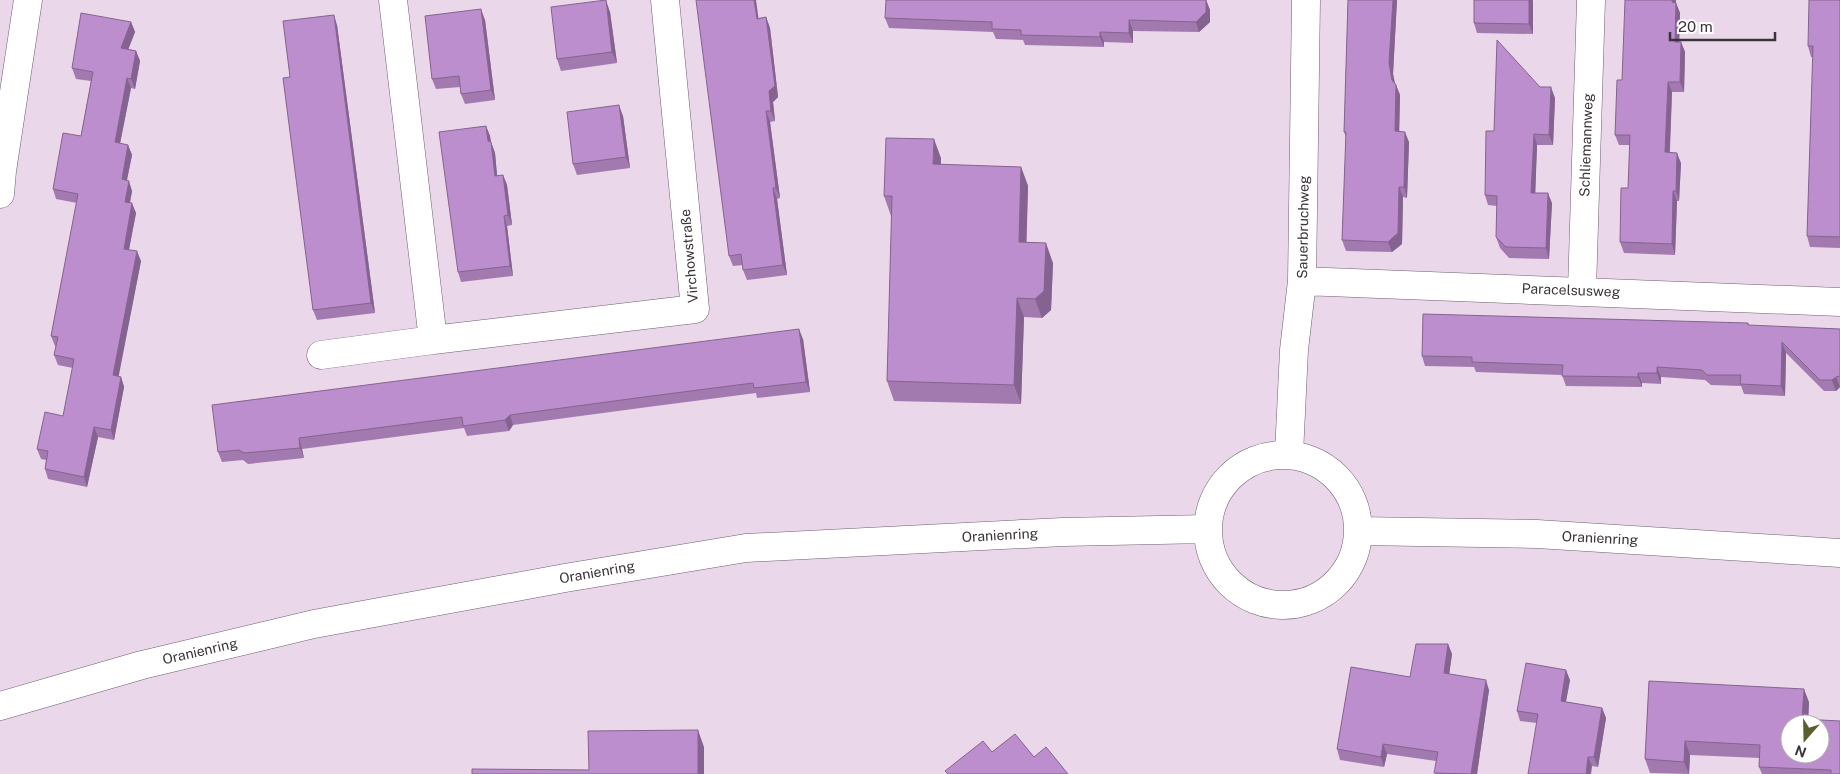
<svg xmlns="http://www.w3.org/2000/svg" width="1840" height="774" font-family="'Public Sans',sans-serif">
<rect width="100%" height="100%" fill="#ead8ea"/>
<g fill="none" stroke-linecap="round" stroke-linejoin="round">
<!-- minor casing -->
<g stroke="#6e5f6e" stroke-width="29">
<path id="minor" d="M393 0 433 340 695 309 665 0
M0 194 2 171 28 0
M1302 281 1840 302
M1582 290 1591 0
M321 355 433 340
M1289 454 1294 350 1302 281 1306 0"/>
</g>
<!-- tertiary casing -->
<g stroke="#6e5f6e" stroke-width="29">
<path id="tertiary" d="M1208 530a75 75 0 1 1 150 0a75 75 0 1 1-150 0Z
M1359 531 1537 534 1840 553
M0 706 142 665 314 624 565 578 746 548 1063 532 1207 529"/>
</g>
<!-- minor -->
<use href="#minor" stroke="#fff" stroke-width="28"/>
<!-- tertiary -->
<use href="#tertiary" stroke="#fff" stroke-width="28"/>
</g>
<!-- wall -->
<path fill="#a37ab0" d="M1206 0 1210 10V22L1199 32 1133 31V43L1104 42V47L1025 45 1023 40 996 39 993 32 889 28 885 18Z
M1348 0H1397L1393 74 1395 83 1400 95 1399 131 1409 142 1407 198 1403 197 1402 244 1392 252 1346 251 1342 240 1346 137 1344 132Z
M1533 0V34L1477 33 1474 23Z
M1840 0V248L1810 247 1807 236 1813 57H1811L1808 46Z
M1676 3 1680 13 1679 42H1681L1685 52 1684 92H1672L1670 152 1681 163 1679 201H1677L1675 255 1624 253 1620 242 1628 188 1630 145H1619L1615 135 1622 80Z
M610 12 617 63 561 71 557 59Z
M766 17 770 28 778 97 773 102 775 121 770 122 780 198 777 199 787 275 747 280 743 270V265L733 266 729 256 759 18Z
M485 20 495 100 465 104 461 94 460 87 436 89 432 79Z
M131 22 135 32 128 49 136 51 140 61 135 89 131 88 120 144 128 145 132 155 127 180 132 191 130 203 136 213 129 250 141 261 118 376 121 377 124 387 114 440 98 437 87 487 48 479 45 469 46 460 41 459 37 449 63 416 73 368 58 365 54 355 56 346H55L51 336 77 203 56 199 53 189 81 136 91 81 76 79 72 68Z
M337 25 375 313 317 320 313 310 290 77Z
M1540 87 1555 98 1553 145H1537L1535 193 1552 203 1549 259 1509 258 1500 248 1496 237 1497 206 1488 205 1485 195Z
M623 116 630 168 577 175 573 164Z
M486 126 490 136 491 142 495 153 497 176 503 175 507 185 512 225 507 226 513 276 461 282 458 272Z
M941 158V165L1021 167 1028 186 1026 243 1053 263 1051 310 1042 318 1024 317 1021 404 894 401 887 381 892 216H891L884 196Z
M1748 323 1749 326 1840 329V387L1836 391H1824L1786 353 1785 396 1744 394 1741 386 1711 385 1705 380 1661 377V384L1642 383V387L1566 386 1562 375 1476 372 1474 367 1425 366 1422 356Z
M803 339 810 392 757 398 756 393 648 407 513 425 509 431 467 436 464 428 302 449 304 458 248 464 243 460 222 462 218 452Z
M1448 644 1452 654 1449 674 1489 690 1477 774H1435L1436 761 1387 754 1384 767 1340 760 1337 749 1410 677Z
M1570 680 1566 702 1602 708 1606 718 1598 767 1592 766 1537 723 1520 721 1517 711Z
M1649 681 1809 702 1808 719 1840 774H1762L1759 767 1760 758 1690 755 1689 774 1650 773 1645 759Z"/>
<!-- shaded-wall -->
<path fill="#846390" d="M606 0 610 12 617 63 612 52Z
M754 0H756L760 29 757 19Z
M1206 0 1210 10V22L1199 32 1196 22Z
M1393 0H1397L1393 74 1396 90V85L1400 95 1399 142 1395 131 1392 80 1389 63Z
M1529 0H1533V34L1529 24Z
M1672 0H1676V3L1680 13 1679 52 1675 42Z
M481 9 485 20 495 100 491 90Z
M334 15 337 25 375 313 371 303Z
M766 17 770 28 778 97 773 102 775 121 771 111 769 91Z
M1129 20 1133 31V43L1129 33Z
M131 22 135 32 125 58 121 48Z
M1100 32 1104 42V47L1100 37Z
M1681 42 1685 52 1684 92 1680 82Z
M136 51 140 61 135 89 131 79Z
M127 78 131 88 118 153 115 142Z
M1668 82 1672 92 1669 163 1665 152Z
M1551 87 1555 98 1553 145 1549 135Z
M619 105 623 116 630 168 626 157Z
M766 111 770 122 780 198 776 188Z
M486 126 490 136 492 151 488 141Z
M1405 132 1409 142 1407 198 1404 187Z
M1534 134 1537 145 1535 203 1531 193Z
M934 139 941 158 940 184 933 164Z
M491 142 495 153 498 186 495 176Z
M128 145 132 155 125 189 122 179Z
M1677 153 1681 163 1679 201 1676 191Z
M1021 167 1028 186 1026 261 1019 242Z
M503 175 507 185 512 225 508 215Z
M129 181 132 191 128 212 125 202Z
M1399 187 1403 197 1402 244 1392 252 1388 242Z
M773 188 777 199 787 275 783 265Z
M1673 191 1677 201 1675 255 1672 244Z
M1548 193 1552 203 1549 259 1546 248Z
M132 203 136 213 127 259 124 249Z
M504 216 507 226 513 276 510 266Z
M1046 243 1053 263 1051 310 1042 318 1035 299Z
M137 251 141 261 117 385 113 375Z
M1017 298 1024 317 1021 404 1014 385Z
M799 329 803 339 810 392 806 382Z
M1782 342 1786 353 1785 396 1781 386Z
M1657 367 1661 377V384L1657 373Z
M1638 373 1642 383V387L1638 377Z
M121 377 124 387 114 440 111 430Z
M1836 377 1840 387 1836 391 1832 380Z
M510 415 513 425 509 431 505 420Z
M94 427 98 437 87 487 84 477Z
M299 438 302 449 304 458 300 448Z
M1448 644 1452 654 1448 683 1444 673Z
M1566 670 1570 680 1564 711 1561 701Z
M1486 680 1489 690 1477 774H1471Z
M1804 689 1809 702 1808 724 1802 719Z
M1602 708 1606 718 1598 767 1594 757Z
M698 730 704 747V774H698Z
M1685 741 1690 755 1689 774 1684 762Z
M1383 744 1387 754 1384 767 1381 757Z
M1588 757 1592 766 1591 774H1586Z"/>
<!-- building -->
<path fill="#bd8ecd" stroke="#846390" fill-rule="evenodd" d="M606 0 612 52 557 59 551 7Z
M696 0H754L757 19 766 17 775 86 769 91 771 111H766L776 188H773L783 265 743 270 741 254 729 256Z
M886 0H1206V12L1196 22 1129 20V33L1100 32V37L1021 35V30L992 29V22L885 18Z
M1348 0H1393L1389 63 1392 80 1396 85 1395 131 1405 132 1404 187H1399L1398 233 1388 242 1342 240 1346 132H1344Z
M1474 0H1529V24L1474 23Z
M1625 0H1672V2L1676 3 1675 42H1681L1680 82H1668L1665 152 1677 153 1676 191H1673L1672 244 1620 242 1621 188H1628L1630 135H1615L1617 80H1622Z
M1809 0H1840V237L1807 236 1813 46H1808Z
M481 9 491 90 461 94 459 76 432 79 425 16Z
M81 13 131 22 121 48 136 51 131 79 127 78 115 142 128 145 122 179 129 181 125 202 132 203 124 249 137 251 113 375 121 377 111 430 94 427 84 477 45 469 48 451 37 449 45 412 63 416 74 359 54 355 58 337 51 336 78 194 53 189 63 133 81 136 93 72 72 68Z
M334 15 371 303 313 310 283 78 290 77 283 21Z
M1497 40 1540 87H1551L1549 135 1534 134 1531 193H1548L1546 248 1506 247 1496 237 1497 196 1485 195 1486 131H1494Z
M619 105 626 157 573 164 567 112Z
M486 126 488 141 491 142 495 176 503 175 508 215 504 216 510 266 458 272 439 132Z
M886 138 934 139 933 164 1021 167 1019 242 1046 243 1044 291 1035 299 1017 298 1014 385 887 381 892 196H884Z
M1423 314 1748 323V325L1840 329V376L1836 377 1832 380H1820L1782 342 1781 386 1740 384 1741 375H1707L1702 370 1657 367V373H1638V377L1562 376 1563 365 1472 362V357L1422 356Z
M799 329 806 382 754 388 753 383 644 397 510 415 505 420 463 426 462 417 299 438 300 448 244 453 239 450 218 452 212 405Z
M1416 644H1448L1444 673 1486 680 1471 774 1434 773 1438 752 1383 744 1381 757 1337 749 1351 667 1410 677Z
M1526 663 1566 670 1561 701 1602 708 1594 757H1588L1586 774H1528L1538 714 1517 711Z
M1649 681 1804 689 1802 719 1840 721V774H1831V770L1759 767 1760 745 1685 741 1684 762 1645 759ZM1790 724H1820V754H1790Z
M698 730V774H472V769L589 770 588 731Z
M1015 734 1034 757 1046 747 1068 774H948L945 771 983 741 992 752Z"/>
<g text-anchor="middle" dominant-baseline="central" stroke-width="4" stroke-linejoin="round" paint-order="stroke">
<!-- street labels -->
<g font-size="14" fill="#3b343b" stroke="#fff">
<text transform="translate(1586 145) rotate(-88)">Schliemannweg</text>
<text transform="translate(1303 227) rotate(-89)">Sauerbruchweg</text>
<text transform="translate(689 256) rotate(-95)">Virchowstraße</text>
<text transform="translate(1571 290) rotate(2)">Paracelsusweg</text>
<text transform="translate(1000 535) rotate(-3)">Oranienring</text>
<text transform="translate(1600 538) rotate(3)">Oranienring</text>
<text transform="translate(597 572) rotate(-10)">Oranienring</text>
<text transform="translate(200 651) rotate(-13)">Oranienring</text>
</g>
</g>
<!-- north arrow -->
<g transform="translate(1805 739) rotate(200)"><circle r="24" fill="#ffffff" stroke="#b1aeb1"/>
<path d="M0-4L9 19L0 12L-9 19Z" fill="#595f2d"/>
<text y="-8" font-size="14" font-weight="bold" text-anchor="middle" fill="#3b343b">N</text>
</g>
<!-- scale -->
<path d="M1670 32v8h105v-8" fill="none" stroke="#3b343b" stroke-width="2.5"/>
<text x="1678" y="32" font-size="15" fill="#3b343b" stroke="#ffffff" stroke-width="4" paint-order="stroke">20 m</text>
</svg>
